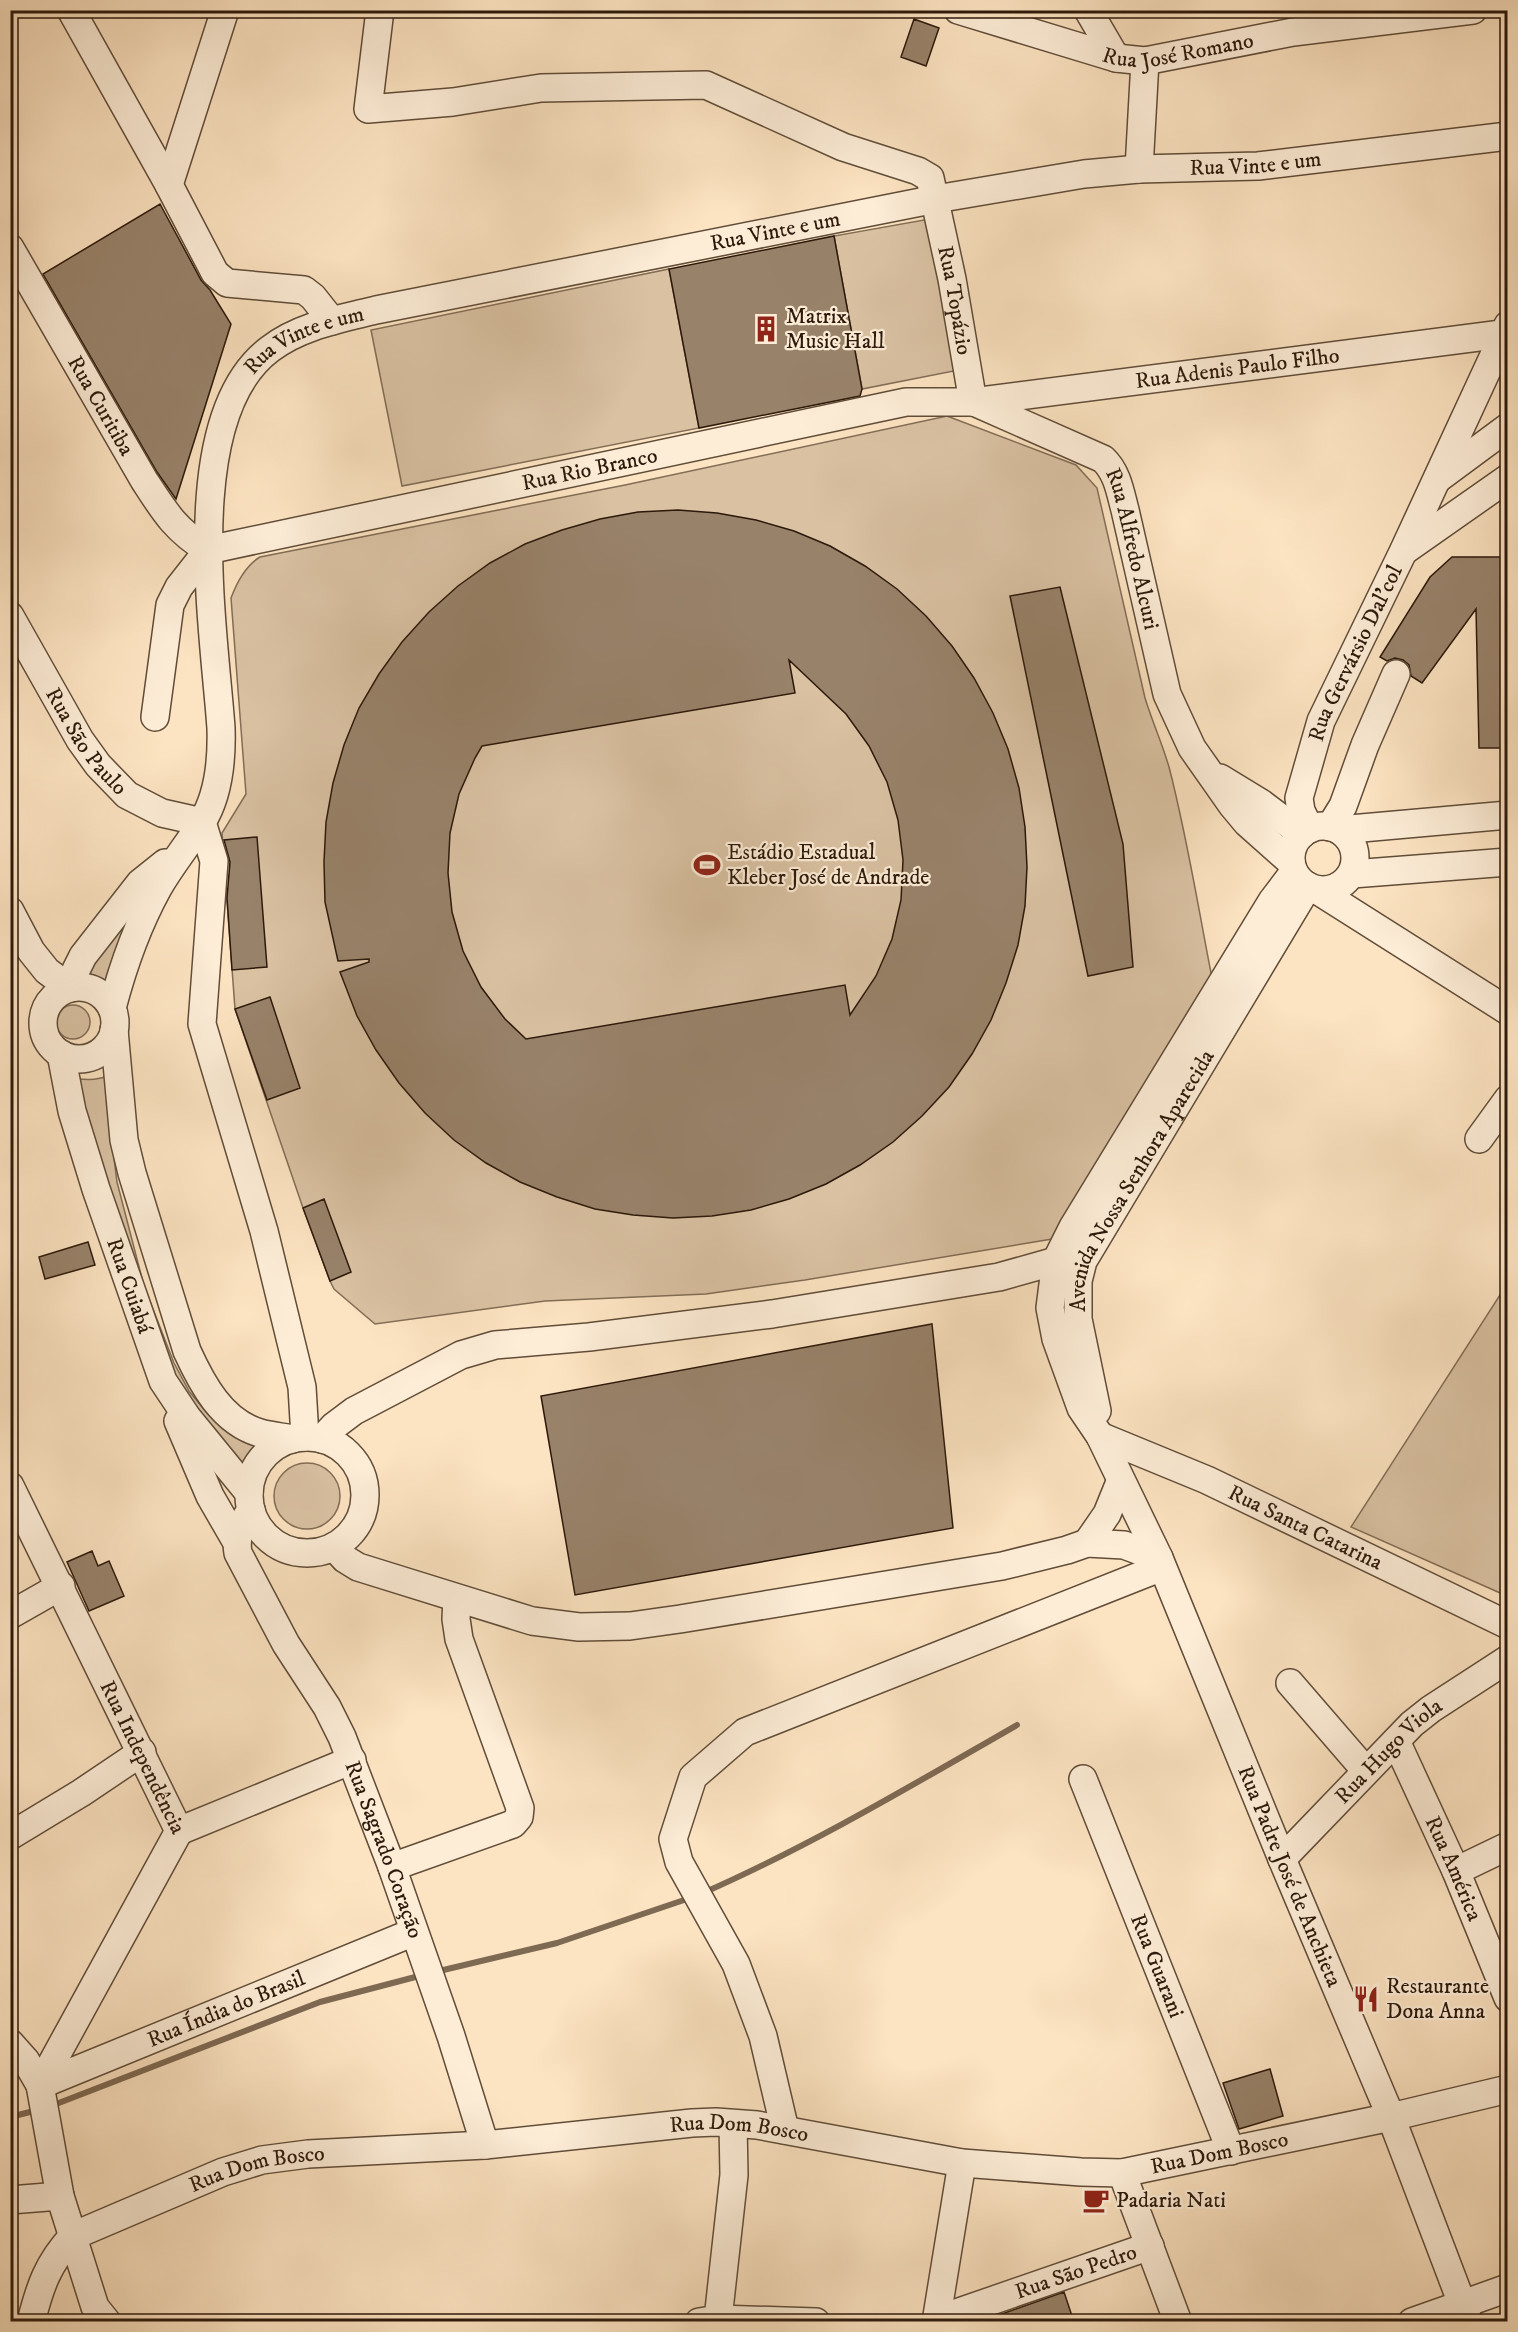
<svg xmlns="http://www.w3.org/2000/svg" width="1518" height="2332" font-family="'IM FELL DW Pica',serif">
<rect width="100%" height="100%" fill="#fce3c1"/>
<filter id="stains"><feTurbulence type="fractalNoise" baseFrequency=".00333" numOctaves="4"/><feColorMatrix values="0 0 0 0 .2 0 0 0 0 .09 0 0 0 0 .02 0 0 0 .5 -.17"/></filter>
<radialGradient id="worn" r=".72"><stop offset=".6" stop-color="#630" stop-opacity="0"/><stop offset="1" stop-color="#630" stop-opacity=".3"/></radialGradient>
<!-- green -->
<path fill="#d9c1a2" stroke="#826d56" stroke-width="1.5" d="M935 218 964 369 862 389 834 236Z
M669 269 699 428 402 486 371 330Z
M947 416 1076 465 1097 488 1145 698C1152 721 1162 743 1169 767 1187 836 1198 907 1212 978L1052 1239 805 1280 706 1294 545 1301 375 1324 334 1289 330 1281 303 1208 235 1009 222 833 246 794 231 598C237 582 245 566 260 557L625 485Z
M148 884 107 994 88 982 77 981Z
M56 1022a17 17 0 1 1 34 0a17 17 0 1 1-34 0Z
M108 1076 109 1118 117 1182 144 1286 174 1363 189 1391 206 1412 223 1428 260 1445 245 1470 186 1410 71 1077C85 1081 95 1080 108 1076Z
M1507 1284V1596L1351 1527Z
M274 1496a33 33 0 1 1 66 0a33 33 0 1 1-66 0Z"/>
<g fill="none" stroke-linecap="round" stroke-linejoin="round">
<!-- stream -->
<path stroke="#7e6953" stroke-width="6" d="M703 1893C812 1845 914 1784 1017 1725
M435 1972 557 1943 690 1898
M51 2106 320 2002 423 1975
M10 2117 38 2110"/>
</g>
<!-- building -->
<path fill="#98826a" stroke="#2c190b" stroke-width="1.5" fill-rule="evenodd" d="M914 19 939 28 926 66 901 57Z
M160 204 201 280 210 290 231 324 176 499 157 472 43 274Z
M834 236 862 389 860 396 699 428 669 269Z
M678 510 717 513 756 520 794 531 830 546 865 566 897 589 926 616 952 646 974 678 993 713 1008 749 1019 788 1025 827 1027 867 1025 906 1018 945 1006 983 991 1020 972 1054 949 1087 922 1116 893 1142 860 1165 826 1184 789 1199 751 1210 712 1216 673 1218 633 1215 595 1209 557 1197 520 1182 486 1163 454 1140 425 1113 399 1083 376 1050 357 1016 340 972 369 962V959L338 961 325 902 324 862 326 822 333 783 344 745 359 708 379 674 402 642 429 612 458 586 490 563 525 544 562 530 600 519 638 512ZM789 660 846 714 869 746 887 782 898 820 903 860 901 900 892 939 876 976 850 1015 845 985 526 1039 505 1019 481 987 463 951 452 912 448 873 450 833 459 794 475 758 482 746 795 693Z
M1452 557H1508V748H1479L1476 609 1422 683 1411 676 1409 665 1403 660 1395 658 1387 661 1380 657 1430 577Z
M1060 587 1123 844 1133 967 1088 976 1010 596Z
M257 837 267 967 232 970 227 898 230 862 224 840Z
M270 997 300 1088 267 1100 235 1009Z
M324 1199 351 1272 330 1281 303 1208Z
M88 1242 95 1265 45 1279 39 1257Z
M932 1324 953 1528 575 1595 541 1396Z
M92 1551 98 1566 109 1561 124 1596 89 1611 67 1562Z
M1270 2069 1283 2116 1239 2129 1223 2083Z
M1064 2292 1074 2322H982V2321Z"/>
<g fill="none" stroke-linecap="round" stroke-linejoin="round">
<!-- minor casing -->
<g stroke="#604c38" stroke-width="30">
<g id="minor">
<path d="M71 10 169 185 215 273 227 283 304 290 313 297 332 321"/>
<path id="s1" d="M380 10 368 109 453 102 541 88 706 85 843 147 918 171 930 178 952 279 973 402"/>
<path id="s2" d="M958 10 1116 58 1145 61 1293 32 1473 10"/>
<path d="M1088 10 1116 58"/>
<path d="M1139 169 1145 61"/>
<path d="M169 185 225 10"/>
<path id="s3" d="M10 248 144 480C164 511 175 530 208 550"/>
<path id="s4" d="M974 402 1103 459C1117 472 1120 491 1125 510L1167 694 1179 720 1192 748 1232 805 1247 823 1291 862"/>
<path d="M1439 478 1508 427"/>
<path id="s5" d="M208 550 906 402H973L1502 334"/>
<path d="M1404 551 1508 478"/>
<path id="s6" d="M10 616 80 740 98 765 127 795 162 813 202 822 214 861 202 1024 264 1231 292 1346 302 1387 305 1437"/>
<path d="M155 717 170 605 179 587 208 550"/>
<path d="M1220 778 1261 803 1302 834"/>
<circle cx="1323" cy="858" r="32"/>
<path d="M1330 827 1343 806 1365 745 1396 674"/>
<path id="s7" d="M1310 829 1301 811 1299 798 1321 721 1403 552 1508 325"/>
<path d="M1339 830 1508 815"/>
<path id="s8" d="M1294 872 1272 901 1073 1227 1056 1261 1050 1308 1056 1339 1081 1408 1100 1436 1159 1558 1282 1859 1391 2117 1469 2322"/>
<path d="M1352 874 1508 862"/>
<path d="M1317 890 1508 1011"/>
<path d="M10 911 31 951 47 971 70 988"/>
<path d="M74 987 76 970 83 956 140 883 165 863"/>
<circle cx="79" cy="1023" r="36"/>
<path id="s9" d="M112 1008C123 966 137 926 158 888 171 865 188 845 202 822 219 795 222 760 221 728 214 629 179 417 270 349 300 326 340 319 376 310L936 199 1084 174 1139 169 1258 166 1508 136"/>
<path d="M114 1030 124 1140 132 1173 187 1351C202 1384 222 1422 260 1433 271 1436 282 1437 293 1439"/>
<path id="s10" d="M61 1054 72 1111 96 1189 163 1381 187 1417 249 1493"/>
<path d="M1479 1139 1508 1099"/>
<path id="s11" d="M1097 1411 1078 1319V1281L1083 1261 1308 886"/>
<path d="M178 1421 210 1496 236 1541"/>
<path id="s12" d="M1100 1436 1207 1480 1508 1625"/>
<circle cx="307" cy="1495" r="58"/>
<path d="M322 1439 334 1426 354 1411 461 1355 495 1345 589 1337 772 1314 999 1277 1056 1261"/>
<path id="s13" d="M10 1486 179 1831"/>
<path id="s14" d="M251 1510C241 1524 235 1536 238 1553L286 1644 327 1707 342 1737 392 1867 451 2036 485 2145"/>
<path d="M1087 1543 1107 1514 1120 1482"/>
<path d="M334 1547 345 1559 358 1567 532 1621 579 1627 630 1626 680 1619 1002 1566 1067 1550 1087 1543 1124 1545 1159 1558"/>
<path d="M10 1615 61 1586"/>
<path d="M1290 1683 1366 1771"/>
<path id="s15" d="M1396 1741 1456 1871 1508 1998"/>
<path id="s16" d="M1083 1779 1231 2151"/>
<path d="M179 1831 352 1760"/>
<path d="M10 1836 81 1793 142 1752"/>
<path id="s17" d="M1282 1859 1412 1724 1431 1709 1508 1659"/>
<path d="M392 1867 513 1824 519 1817 520 1808 459 1639 456 1619 457 1599"/>
<path d="M1456 1871 1508 1846"/>
<path d="M10 2043 26 2061 40 2085 60 2196 95 2307 107 2322"/>
<path id="s18" d="M40 2085 414 1932"/>
<path d="M40 2085 179 1831"/>
<path d="M785 2130 763 2036 736 1964 679 1862 673 1839 693 1777 745 1732 1162 1567"/>
<path d="M1122 2173 1178 2322"/>
<path d="M10 2200 60 2196"/>
<path d="M718 2319 734 2175 733 2124"/>
<path id="s19" d="M936 2320 1150 2246"/>
<path id="s20" d="M31 2322C40 2286 48 2263 73 2236L223 2172 262 2160 308 2154 485 2145 692 2123 716 2122 757 2125 962 2163 1081 2172 1122 2173 1391 2117 1508 2089"/>
<path d="M699 2322 718 2319 816 2322"/>
<path d="M936 2322 962 2163"/>
<path d="M1412 2322 1508 2288"/>
</g>
</g>
<!-- minor -->
<use href="#minor" stroke="#fdedd7" stroke-width="27"/>
</g>
<!-- icons -->
<defs>
<g id="building-bare" transform="scale(2.07)"><path d="M-4-6H4V6H1V3H-1V6H-4ZM-2.5-4.3h1.7v1.8h-1.7ZM.8-4.3h1.7v1.8H.8ZM-2.5-1h1.7V.8h-1.7ZM.8-1h1.7V.8H.8Z" fill="#8f2418" stroke="#fdedd7" stroke-width="2.5" paint-order="stroke"/></g>
<g id="stadium-bare" transform="scale(2.07)"><path d="M0-5a6.5 5 0 1 0 0 10a6.5 5 0 1 0 0-10ZM-3.5-1.8h7v3.6h-7Z" fill="#8f2418" stroke="#fdedd7" stroke-width="2.5" paint-order="stroke"/></g>
<g id="restaurant-bare" transform="scale(2.07)"><path d="M-5-6h1v4h1v-4h1v4h1v-4h1v5L-1.5 .5V6h-2V.5L-5-1ZM5-6V6H3V1.5H1.5Q1.5-4 5-6Z" fill="#8f2418" stroke="#fdedd7" stroke-width="2.5" paint-order="stroke"/></g>
<g id="cafe-bare" transform="scale(2.07)"><path d="M-5.5-4.5H6V0H3Q3 3.5 0 3.5H-2.5Q-5.5 3.5-5.5 0ZM3-3.2v2h1.7v-2ZM-6 4.5H4V6H-6Z" fill="#8f2418" stroke="#fdedd7" stroke-width="2.5" paint-order="stroke"/></g>
</defs>
<g fill-rule="evenodd">
<use href="#building-bare" x="766" y="329"/>
<use href="#stadium-bare" x="707" y="865"/>
<use href="#restaurant-bare" x="1366" y="1999"/>
<use href="#cafe-bare" x="1096" y="2200"/>
</g>
<g text-anchor="middle" dominant-baseline="central" stroke-width="4.5" stroke-linejoin="round" paint-order="stroke">
<!-- street labels -->
<g font-size="22" fill="#2c190b" stroke="#fdedd7">
<text stroke="none"><textPath href="#s2" startOffset="228">Rua José Romano</textPath></text>
<text stroke="none"><textPath href="#s9" startOffset="1708">Rua Vinte e um</textPath></text>
<text stroke="none"><textPath href="#s9" startOffset="1222">Rua Vinte e um</textPath></text>
<text stroke="none"><textPath href="#s1" startOffset="807">Rua Topázio</textPath></text>
<text stroke="none"><textPath href="#s9" startOffset="736">Rua Vinte e um</textPath></text>
<text stroke="none"><textPath href="#s5" startOffset="1047">Rua Adenis Paulo Filho</textPath></text>
<text stroke="none"><textPath href="#s3" startOffset="182">Rua Curitiba</textPath></text>
<text stroke="none"><textPath href="#s5" startOffset="390">Rua Rio Branco</textPath></text>
<text stroke="none"><textPath href="#s4" startOffset="237">Rua Alfredo Alcuri</textPath></text>
<text stroke="none"><textPath href="#s7" startOffset="189">Rua Gervársio Dal'col</textPath></text>
<text stroke="none"><textPath href="#s6" startOffset="147">Rua São Paulo</textPath></text>
<text stroke="none"><textPath href="#s11" startOffset="249">Avenida Nossa Senhora Aparecida</textPath></text>
<text stroke="none"><textPath href="#s10" startOffset="242">Rua Cuiabá</textPath></text>
<text stroke="none"><textPath href="#s12" startOffset="225">Rua Santa Catarina</textPath></text>
<text stroke="none"><textPath href="#s17" startOffset="152">Rua Hugo Viola</textPath></text>
<text stroke="none"><textPath href="#s13" startOffset="302">Rua Independência</textPath></text>
<text stroke="none"><textPath href="#s14" startOffset="378">Rua Sagrado Coração</textPath></text>
<text stroke="none"><textPath href="#s15" startOffset="140">Rua América</textPath></text>
<text stroke="none"><textPath href="#s8" startOffset="1122">Rua Padre José de Anchieta</textPath></text>
<text stroke="none"><textPath href="#s16" startOffset="201">Rua Guarani</textPath></text>
<text stroke="none"><textPath href="#s18" startOffset="201">Rua Índia do Brasil</textPath></text>
<text stroke="none"><textPath href="#s20" startOffset="780">Rua Dom Bosco</textPath></text>
<text stroke="none"><textPath href="#s20" startOffset="1266">Rua Dom Bosco</textPath></text>
<text stroke="none"><textPath href="#s20" startOffset="294">Rua Dom Bosco</textPath></text>
<text stroke="none"><textPath href="#s19" startOffset="148">Rua São Pedro</textPath></text>
</g>
<!-- poi labels -->
<g font-size="22" fill="#2c190b" stroke="#fdedd7" text-anchor="start">
<text x="786" y="316">Matrix<tspan x="786" dy="25">Music Hall</tspan></text>
<text x="727" y="852">Estádio Estadual<tspan x="727" dy="25">Kleber José de Andrade</tspan></text>
<text x="1386" y="1986">Restaurante<tspan x="1386" dy="25">Dona Anna</tspan></text>
<text x="1116" y="2200">Padaria Nati</text>
</g>
</g>
<!-- margin -->
<rect width="1518" height="2332" fill="none" stroke="#fce3c1" stroke-width="36"/>
<rect x="12" y="12" width="1494" height="2308" fill="none" stroke="#2c190b" stroke-width="3"/>
<rect x="18" y="18" width="1482" height="2296" fill="none" stroke="#2c190b" stroke-width="1.5"/>
<rect width="100%" height="100%" filter="url(#stains)"/>
<rect width="100%" height="100%" fill="url(#worn)"/>
</svg>
